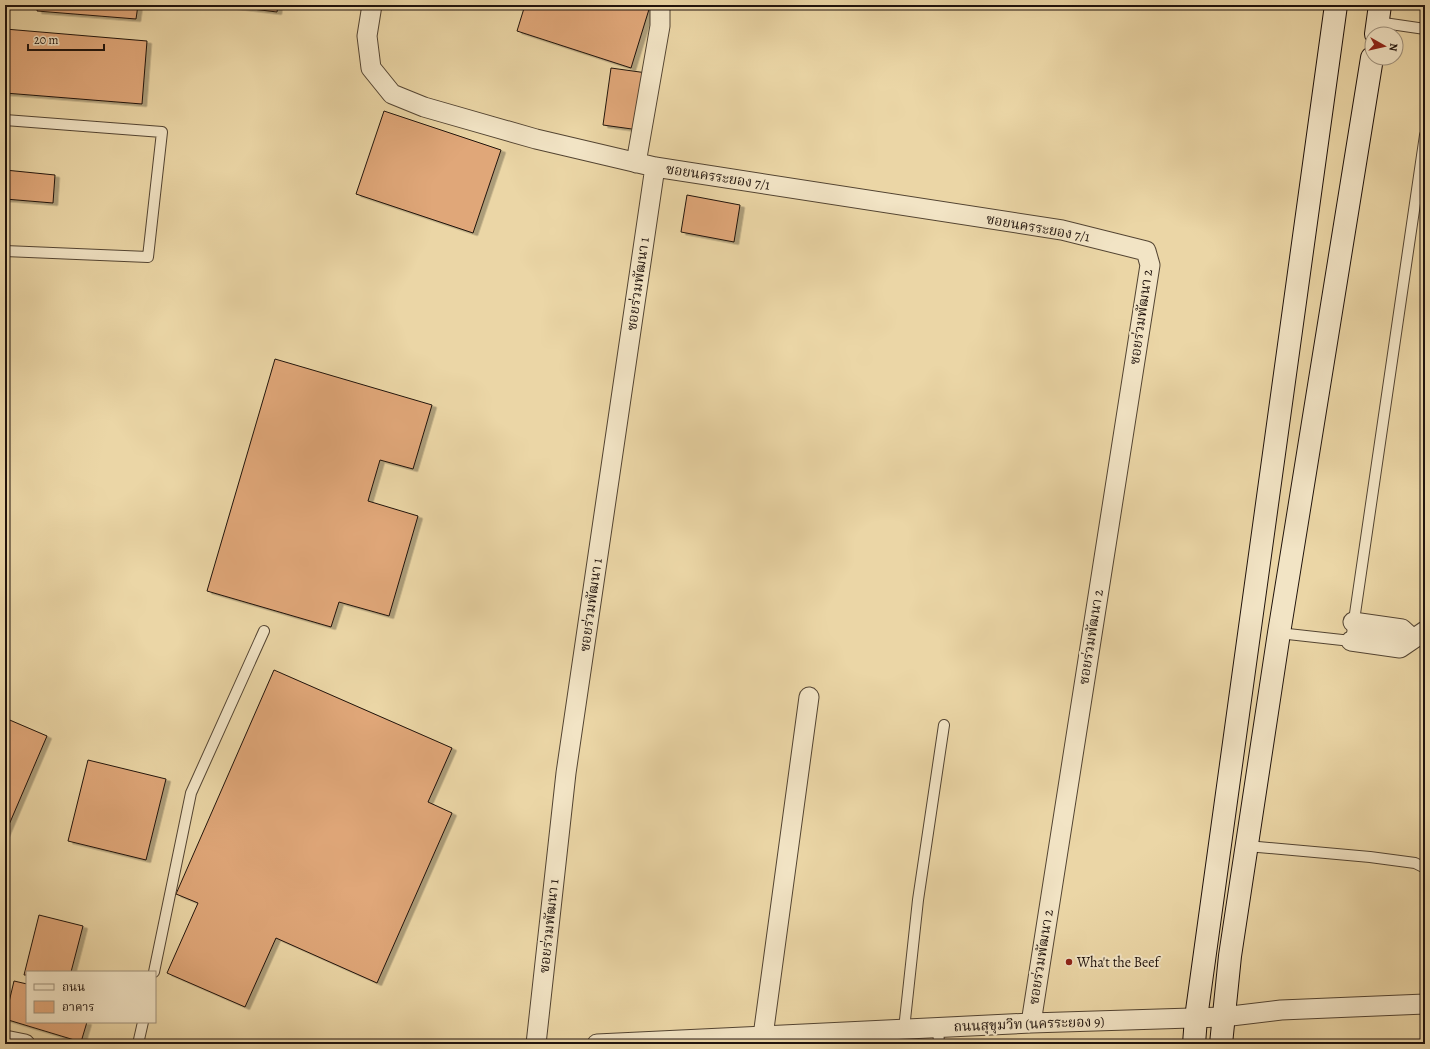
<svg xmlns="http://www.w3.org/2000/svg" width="1430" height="1049" font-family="Alegreya,'Noto Serif Thai',serif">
<defs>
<filter id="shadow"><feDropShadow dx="4.5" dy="2.5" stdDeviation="0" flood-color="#0004"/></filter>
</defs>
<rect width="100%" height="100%" fill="#ebd6a6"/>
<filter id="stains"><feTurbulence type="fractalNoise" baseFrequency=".005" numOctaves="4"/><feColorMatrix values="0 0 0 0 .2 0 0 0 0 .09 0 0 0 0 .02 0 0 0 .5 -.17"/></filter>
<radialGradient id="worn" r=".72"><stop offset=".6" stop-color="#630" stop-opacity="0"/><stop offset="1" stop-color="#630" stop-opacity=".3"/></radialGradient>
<!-- building -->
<path fill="#e0a779" stroke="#20130c" filter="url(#shadow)" d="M38 5H138L136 19 37 11Z
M220 5H278L277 12Z
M525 5H646L650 6 631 68 517 31Z
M5 29 147 41 142 104 5 93Z
M611 68 647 73 639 130 603 125Z
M384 111 501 150 473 233 356 194Z
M5 170 55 175 53 203 5 199Z
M687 195 740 205 734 242 681 232Z
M275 359 432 405 413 469 380 460 368 501 418 516 389 616 339 602 331 627 207 591Z
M274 670 452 748 428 802 452 813 377 983 276 938 245 1007 167 973 198 903 176 894Z
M5 718 47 736 5 834Z
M88 760 166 779 146 860 68 841Z
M39 915 83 926 71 972H27V975H24Z
M14 981 27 984V1022H87L81 1042 5 1019Z"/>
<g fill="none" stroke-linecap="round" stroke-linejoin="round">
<!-- lane casing -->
<g stroke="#534432" stroke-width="12">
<path id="lane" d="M1377 22 1425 29
M5 120 162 132 148 257 5 251
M1279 633 1351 641 1425 135
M1247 846 1370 857 1415 863 1425 868
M154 972 191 793 264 631
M938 1027 939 1044
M904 1029 918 900 944 725
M138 1044 143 1022"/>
</g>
<!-- street casing -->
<g stroke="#534432" stroke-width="21">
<path id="street" d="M372 5 367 36 371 68 392 94 424 107 536 139 655 167 1062 230 1146 251 1150 265 1031 1023
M636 163 660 26V5
M1353 622 1402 629 1413 639
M1351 641 1400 648 1425 631
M763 1036 809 697
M5 1040 25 1044
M536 1044 566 773 655 167
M597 1044 1031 1023 1223 1017 1281 1010 1425 1004"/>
</g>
<!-- secondary casing -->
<g stroke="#20130c" stroke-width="24">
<path id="secondary" d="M1376 34 1380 5
M1194 1044 1196 1018 1336 5
M1221 1044 1230 956 1279 633 1372 58"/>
</g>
<!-- lane -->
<use href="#lane" stroke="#f2e4c5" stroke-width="10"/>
<!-- street -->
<use href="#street" stroke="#f2e4c5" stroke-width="19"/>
<!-- secondary -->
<use href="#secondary" stroke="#f2e4c5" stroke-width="22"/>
</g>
<!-- markers -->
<circle fill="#8f2418" stroke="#f2e4c5" stroke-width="1.5" cx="1069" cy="962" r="4"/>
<g text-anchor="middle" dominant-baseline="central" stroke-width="4" stroke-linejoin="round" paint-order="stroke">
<!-- street labels -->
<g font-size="14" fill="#20130c" stroke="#f2e4c5">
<text transform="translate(718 177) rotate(9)">ซอยนครระยอง 7/1</text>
<text transform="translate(1038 228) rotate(10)">ซอยนครระยอง 7/1</text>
<text transform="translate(638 284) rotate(-82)">ซอยร่วมพัฒนา 1</text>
<text transform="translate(1141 317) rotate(-82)">ซอยร่วมพัฒนา 2</text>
<text transform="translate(591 605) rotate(-82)">ซอยร่วมพัฒนา 1</text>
<text transform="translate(1091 637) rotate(-81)">ซอยร่วมพัฒนา 2</text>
<text transform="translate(549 926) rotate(-84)">ซอยร่วมพัฒนา 1</text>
<text transform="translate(1041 957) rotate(-81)">ซอยร่วมพัฒนา 2</text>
<text transform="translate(1029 1024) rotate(-2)">ถนนสุขุมวิท (นครระยอง 9)</text>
</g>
<!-- poi labels -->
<g font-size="14" fill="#20130c" stroke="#f2e4c5" text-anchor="start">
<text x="1077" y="962">Wha't the Beef</text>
</g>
</g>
<!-- margin -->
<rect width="1430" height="1049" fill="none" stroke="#ebd6a6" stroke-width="20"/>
<rect x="6" y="6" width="1418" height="1037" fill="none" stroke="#20130c" stroke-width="2"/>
<rect x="10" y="10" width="1410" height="1029" fill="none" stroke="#20130c"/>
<!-- legend -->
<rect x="26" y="971" width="130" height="52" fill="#f2e4c5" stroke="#9e907b"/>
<rect x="34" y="984" width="20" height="6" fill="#f2e4c5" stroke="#9e907b"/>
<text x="62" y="991" font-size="12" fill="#20130c">ถนน</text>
<rect x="34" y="1001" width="20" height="12" fill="#e0a779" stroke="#9e907b"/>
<text x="62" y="1011" font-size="12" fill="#20130c">อาคาร</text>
<!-- north arrow -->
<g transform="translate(1384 46) rotate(98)"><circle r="19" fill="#f2e4c5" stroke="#9e907b"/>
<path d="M0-3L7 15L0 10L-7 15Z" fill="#8f2418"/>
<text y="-6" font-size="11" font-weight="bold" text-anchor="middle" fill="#20130c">N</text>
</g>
<!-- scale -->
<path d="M28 44v6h76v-6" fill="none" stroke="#20130c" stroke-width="2"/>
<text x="34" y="44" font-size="12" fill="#20130c" stroke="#f2e4c5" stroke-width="3" paint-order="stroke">20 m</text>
<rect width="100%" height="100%" filter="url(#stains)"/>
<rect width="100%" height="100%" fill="url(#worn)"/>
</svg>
